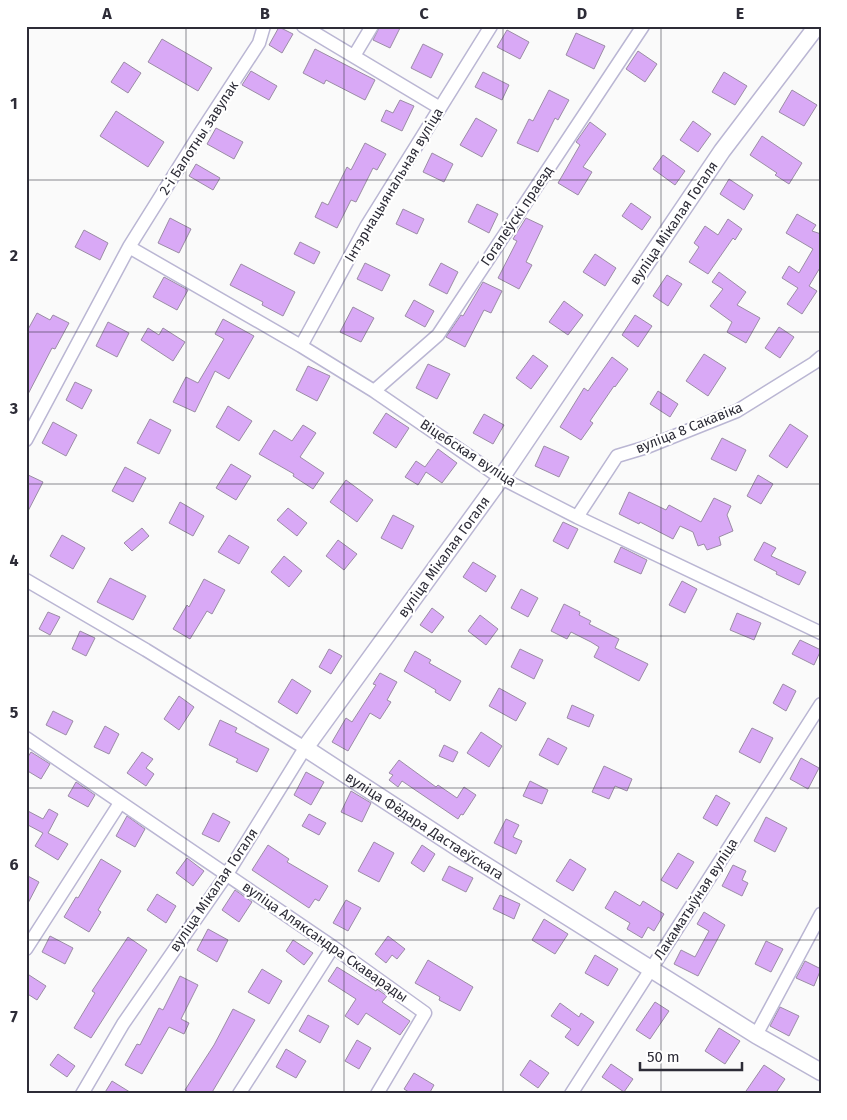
<svg xmlns="http://www.w3.org/2000/svg" width="847" height="1120" font-family="'Fira Sans',sans-serif">
<rect width="100%" height="100%" fill="#fafafa"/>
<!-- building -->
<path fill="#d9a9f6" stroke="#9b8ca5" d="M380 26H401L390 48 373 40Z
M279 27 293 34 282 53 269 45Z
M507 30 529 42 520 59 497 47Z
M576 33 605 46 594 69 566 55Z
M162 39 212 68 198 91 148 62Z
M423 44 443 54 431 78 411 68Z
M315 49 375 80 365 100 326 80 324 84 303 73Z
M638 51 657 64 645 82 626 69Z
M124 62 141 73 128 93 111 82Z
M251 71 277 86 269 100 242 85Z
M483 72 509 85 502 100 475 87Z
M724 72 747 86 735 105 712 92Z
M549 90 569 100 558 120 555 118 538 152 517 143 529 119 533 121Z
M792 90 817 105 804 126 779 112Z
M400 100 414 106 402 131 381 121 386 110 393 113Z
M116 111 164 142 148 167 100 136Z
M476 118 497 130 482 157 460 145Z
M693 121 711 134 698 152 680 140Z
M590 122 606 134 583 167 592 172 578 195 558 183 580 145 576 142Z
M216 128 243 142 234 159 207 144Z
M762 136 802 163 789 184 775 175 777 173 750 155Z
M365 143 386 154 377 170 373 168 356 202 351 200 337 228 315 217 322 202 328 205 347 167 351 170Z
M432 153 453 164 444 182 423 172Z
M663 155 685 171 675 185 653 169Z
M196 164 220 178 213 190 189 176Z
M729 179 753 195 744 210 720 194Z
M631 203 651 217 642 230 622 216Z
M477 204 498 214 489 233 468 222Z
M403 209 424 219 417 234 396 224Z
M797 214 816 225 812 231 821 234V266L809 286 817 291 802 314 787 304 798 288 782 278 789 266 799 273 813 249 786 233Z
M170 218 191 229 179 253 158 243Z
M526 218 543 226 526 262 532 265 519 289 498 278 517 241 513 239Z
M728 219 742 229 735 240 733 238 708 274 689 262 699 247 694 243 705 226 718 235Z
M84 230 108 243 100 260 75 247Z
M300 242 320 252 314 264 294 254Z
M595 254 616 268 605 286 583 272Z
M365 263 390 275 382 291 357 279Z
M441 263 458 272 447 294 429 285Z
M241 264 295 292 283 316 262 305 263 302 230 285Z
M719 272 746 292 737 305 760 318 746 343 727 332 732 322 710 306 723 289 712 282Z
M667 275 682 284 668 306 653 296Z
M164 277 188 290 177 310 153 297Z
M483 282 502 291 491 313 484 310 465 347 446 337 461 315 463 316Z
M414 300 434 311 425 327 405 316Z
M564 301 583 315 568 335 549 322Z
M353 307 374 318 361 342 340 332Z
M37 313 50 320 53 315 69 323 55 349 52 348 26 398V333Z
M635 315 652 326 638 347 622 335Z
M223 319 254 336 229 379 215 371 195 412 173 402 186 377 198 383 224 339 215 334Z
M108 322 129 333 117 357 96 346Z
M779 327 794 337 780 358 765 348Z
M148 328 159 335 163 328 185 342 173 361 141 340Z
M704 354 726 368 708 396 686 381Z
M533 355 548 366 531 389 516 378Z
M612 357 628 369 615 387 614 386 590 421 593 423 581 440 560 427 584 388 588 391Z
M428 364 450 374 437 399 416 388Z
M308 366 330 376 317 401 296 390Z
M75 382 92 390 82 409 66 400Z
M658 391 678 404 670 417 650 404Z
M228 406 252 421 239 441 216 427Z
M386 413 409 428 396 448 373 433Z
M484 414 504 425 493 444 473 433Z
M150 419 171 430 159 454 137 443Z
M53 422 77 435 66 456 42 443Z
M790 424 808 436 787 468 769 456Z
M303 425 316 433 300 457 324 473 313 489 293 476 294 474 259 454 274 430 292 441Z
M722 438 746 450 736 471 711 459Z
M544 446 569 457 559 477 535 466Z
M438 449 457 463 442 483 426 472 418 485 405 477 416 461 425 467Z
M231 464 251 476 236 500 216 488Z
M125 467 146 478 133 502 112 491Z
M26 474 43 482 26 515Z
M758 475 773 484 761 504 747 496Z
M346 480 373 500 357 522 330 502Z
M629 492 666 510 669 505 701 522 714 498 731 506 727 515 733 531 719 537 721 545 707 550 704 544 698 546 693 532 680 526 673 539 640 522 639 524 619 514Z
M180 502 204 516 193 536 169 523Z
M288 508 307 523 297 536 277 520Z
M393 515 414 526 402 549 381 538Z
M563 522 578 529 568 549 553 541Z
M142 528 149 536 132 551 124 543Z
M62 535 85 548 73 569 50 556Z
M229 535 249 547 239 564 218 552Z
M338 540 357 554 344 570 326 556Z
M764 542 776 548 771 556 806 572 799 585 776 574 777 572 754 560Z
M621 547 647 560 641 574 614 562Z
M284 556 302 571 289 587 271 572Z
M473 562 496 576 486 592 463 577Z
M110 578 146 596 133 620 97 602Z
M204 579 225 590 212 614 207 611 190 639 173 629 187 605 189 607Z
M682 581 697 589 685 613 669 605Z
M521 589 538 598 528 617 511 608Z
M564 604 580 612 579 615 591 621 589 624 619 639 615 648 648 664 639 681 594 657 599 647 591 642 571 632 567 639 551 631Z
M432 608 444 617 432 633 420 625Z
M48 612 60 617 50 635 39 629Z
M737 613 761 623 754 640 730 630Z
M480 615 498 629 486 645 468 631Z
M80 631 95 638 86 656 72 649Z
M800 640 821 650 814 665 792 654Z
M329 649 342 656 331 674 319 667Z
M520 649 543 660 534 679 511 667Z
M415 651 431 660 429 663 461 681 450 701 435 692 436 690 404 671Z
M380 673 397 682 387 700 391 702 380 719 370 713 348 751 332 742 346 718 352 722 376 685 373 684Z
M292 679 311 691 297 714 278 702Z
M783 684 796 691 786 711 773 703Z
M499 688 526 703 516 721 489 706Z
M179 696 194 707 179 730 164 719Z
M572 705 594 715 589 727 567 718Z
M53 711 73 721 66 735 46 725Z
M220 720 237 728 235 732 269 749 257 772 236 762 238 759 209 745Z
M105 726 119 734 109 754 94 747Z
M752 728 773 738 760 763 739 752Z
M481 732 502 746 489 767 467 753Z
M548 738 567 748 558 765 539 755Z
M444 745 458 752 453 762 439 756Z
M31 752 50 764 41 779 26 770V760Z
M142 752 153 759 146 768 154 774 146 786 127 773Z
M801 758 819 768 808 789 790 779Z
M399 760 436 787 438 785 457 798 464 787 476 795 463 815 461 814 458 819 402 781 398 787 389 780 393 775 389 773Z
M604 766 632 779 627 791 615 786 609 799 592 792Z
M306 772 324 782 311 805 294 795Z
M530 781 548 790 542 804 523 796Z
M76 782 95 795 88 807 68 796Z
M351 791 371 803 362 822 341 812Z
M716 795 730 803 717 826 703 818Z
M49 809 58 814 48 833 68 844 58 860 35 846 43 833 26 824V810L43 819Z
M213 813 230 822 219 842 202 834Z
M309 814 326 823 319 835 302 826Z
M127 816 145 829 135 847 116 836Z
M766 817 787 828 775 852 754 841Z
M506 819 519 825 513 837 522 841 516 854 494 843Z
M374 842 394 853 379 882 358 871Z
M268 845 289 859 287 862 328 886 319 901 315 899 309 908 252 870Z
M422 845 435 854 424 872 411 863Z
M678 853 694 862 677 889 661 880Z
M187 858 204 871 193 886 176 873Z
M101 859 121 871 98 910 101 912 89 932 64 917 76 897 78 898Z
M570 859 586 869 573 891 556 881Z
M733 865 746 871 742 880 748 883 742 896 722 886Z
M449 866 473 878 466 892 442 880Z
M26 875 39 882 26 907Z
M235 890 252 902 239 922 222 910Z
M615 891 640 906 643 901 664 914 654 931 648 927 642 938 627 929 630 923 605 908Z
M157 894 176 906 166 923 147 910Z
M500 895 520 904 514 919 493 909Z
M346 900 361 908 348 931 333 923Z
M704 912 725 925 698 976 674 964 681 950 695 957 709 931 697 924Z
M544 919 568 934 555 954 532 940Z
M208 929 228 940 217 962 197 950Z
M50 936 73 948 65 964 42 952Z
M388 936 405 949 397 959 392 955 386 963 375 954Z
M128 937 147 950 91 1038 74 1028 95 993 92 991Z
M293 940 313 953 304 965 286 951Z
M766 941 783 949 771 972 755 964Z
M595 955 618 969 608 986 585 973Z
M428 960 473 987 460 1011 439 1000 440 997 415 983Z
M805 961 821 969 814 986 796 978Z
M337 967 376 991 377 989 387 996 382 1002 410 1021 400 1035 366 1013 358 1025 345 1016 356 999 328 981Z
M262 969 282 981 269 1004 248 992Z
M26 973 46 986 37 1000 26 993Z
M180 976 198 985 181 1019 189 1023 184 1034 169 1027 142 1074 125 1065 137 1044 140 1045 159 1008 163 1010Z
M655 1002 669 1011 650 1039 636 1030Z
M560 1003 579 1017 581 1013 594 1022 578 1046 565 1037 571 1029 551 1016Z
M780 1007 799 1016 789 1036 770 1026Z
M233 1009 255 1020 211 1094H191L185 1090 214 1045Z
M308 1015 329 1026 320 1043 299 1031Z
M719 1028 740 1041 725 1064 705 1051Z
M357 1040 371 1048 359 1069 345 1061Z
M286 1049 306 1061 296 1078 276 1067Z
M58 1054 75 1066 67 1077 50 1065Z
M530 1060 549 1073 538 1088 520 1075Z
M611 1064 633 1079 624 1092 602 1077Z
M764 1065 785 1079 775 1094H744Z
M414 1073 434 1085 429 1094H412L404 1089Z
M112 1081 133 1094H104Z"/>
<g fill="none" stroke-linecap="round" stroke-linejoin="round">
<!-- minor casing -->
<g stroke="#bab6d3" stroke-width="15">
<path id="minor" d="M303 26 440 108
M354 56 372 26
M129 247 301 346 374 391 501 478 577 517 821 633
M301 346 366 227 491 26
M374 391 438 335 643 26
M26 440 129 247 199 135 259 43 264 26
M577 517 617 456 647 447 737 411 814 363 821 357
M26 580 146 650 305 748 227 874 123 1024 82 1094
M26 738 333 947 425 1013 377 1094
M26 949 120 803
M756 1035 821 914
M239 1094 333 947
M571 1094 821 704"/>
</g>
<!-- tertiary casing -->
<g stroke="#bab6d3" stroke-width="19">
<g id="tertiary">
<path id="s1" d="M817 26 722 151 501 478 305 748 466 853 756 1035 821 1072"/>
</g>
</g>
<!-- minor -->
<use href="#minor" stroke="#fff" stroke-width="12"/>
<!-- tertiary -->
<use href="#tertiary" stroke="#fff" stroke-width="16"/>
</g>
<!-- grid -->
<path fill="none" stroke="#2d2c37" stroke-width="1" stroke-opacity="0.55" d="M186 26V1094M344 26V1094M503 26V1094M661 26V1094M26 180H821M26 332H821M26 484H821M26 636H821M26 788H821M26 940H821"/>
<g text-anchor="middle" dominant-baseline="central" stroke-width="4.5" stroke-linejoin="round" paint-order="stroke">
<!-- street labels -->
<g font-size="14" fill="#2d2c37" stroke="#fff">
<text transform="translate(199 138) rotate(-57)">2-і Балотны завулак</text>
<text transform="translate(394 185) rotate(-59)">Інтэрнацыянальная вуліца</text>
<text transform="translate(517 216) rotate(-56)">Гогалеўскі праезд</text>
<text transform="translate(674 223) rotate(-56)">вуліца Мікалая Гогаля</text>
<text transform="translate(689 428) rotate(-22)">вуліца 8 Сакавіка</text>
<text transform="translate(468 453) rotate(33)">Віцебская вуліца</text>
<text transform="translate(444 557) rotate(-54)">вуліца Мікалая Гогаля</text>
<text stroke="none"><textPath href="#s1" startOffset="1028">вуліца Фёдара Дастаеўскага</textPath></text>
<text transform="translate(214 890) rotate(-56)">вуліца Мікалая Гогаля</text>
<text transform="translate(696 899) rotate(-57)">Лакаматыўная вуліца</text>
<text transform="translate(325 942) rotate(35)">вуліца Аляксандра Скаварады</text>
</g>
</g>
<!-- border -->
<rect width="847" height="1120" fill="none" stroke="#ffffff" stroke-width="55"/>
<!-- scale -->
<path d="M640 1062v8h102v-8" fill="none" stroke="#2d2c37" stroke-width="2.5"/>
<text x="647" y="1062" font-size="15" fill="#2d2c37" stroke="#ffffff" stroke-width="4" paint-order="stroke">50 m</text>
<rect x="28" y="28" width="792" height="1064" fill="none" stroke="#2d2c37" stroke-width="2"/>
<g font-size="16" text-anchor="middle" font-weight="bold" fill="#2d2c37">
<text x="107" y="19">A</text>
<text x="265" y="19">B</text>
<text x="424" y="19">C</text>
<text x="582" y="19">D</text>
<text x="740" y="19">E</text>
<text x="14" y="109">1</text>
<text x="14" y="261">2</text>
<text x="14" y="414">3</text>
<text x="14" y="566">4</text>
<text x="14" y="718">5</text>
<text x="14" y="870">6</text>
<text x="14" y="1022">7</text>
</g>
</svg>
